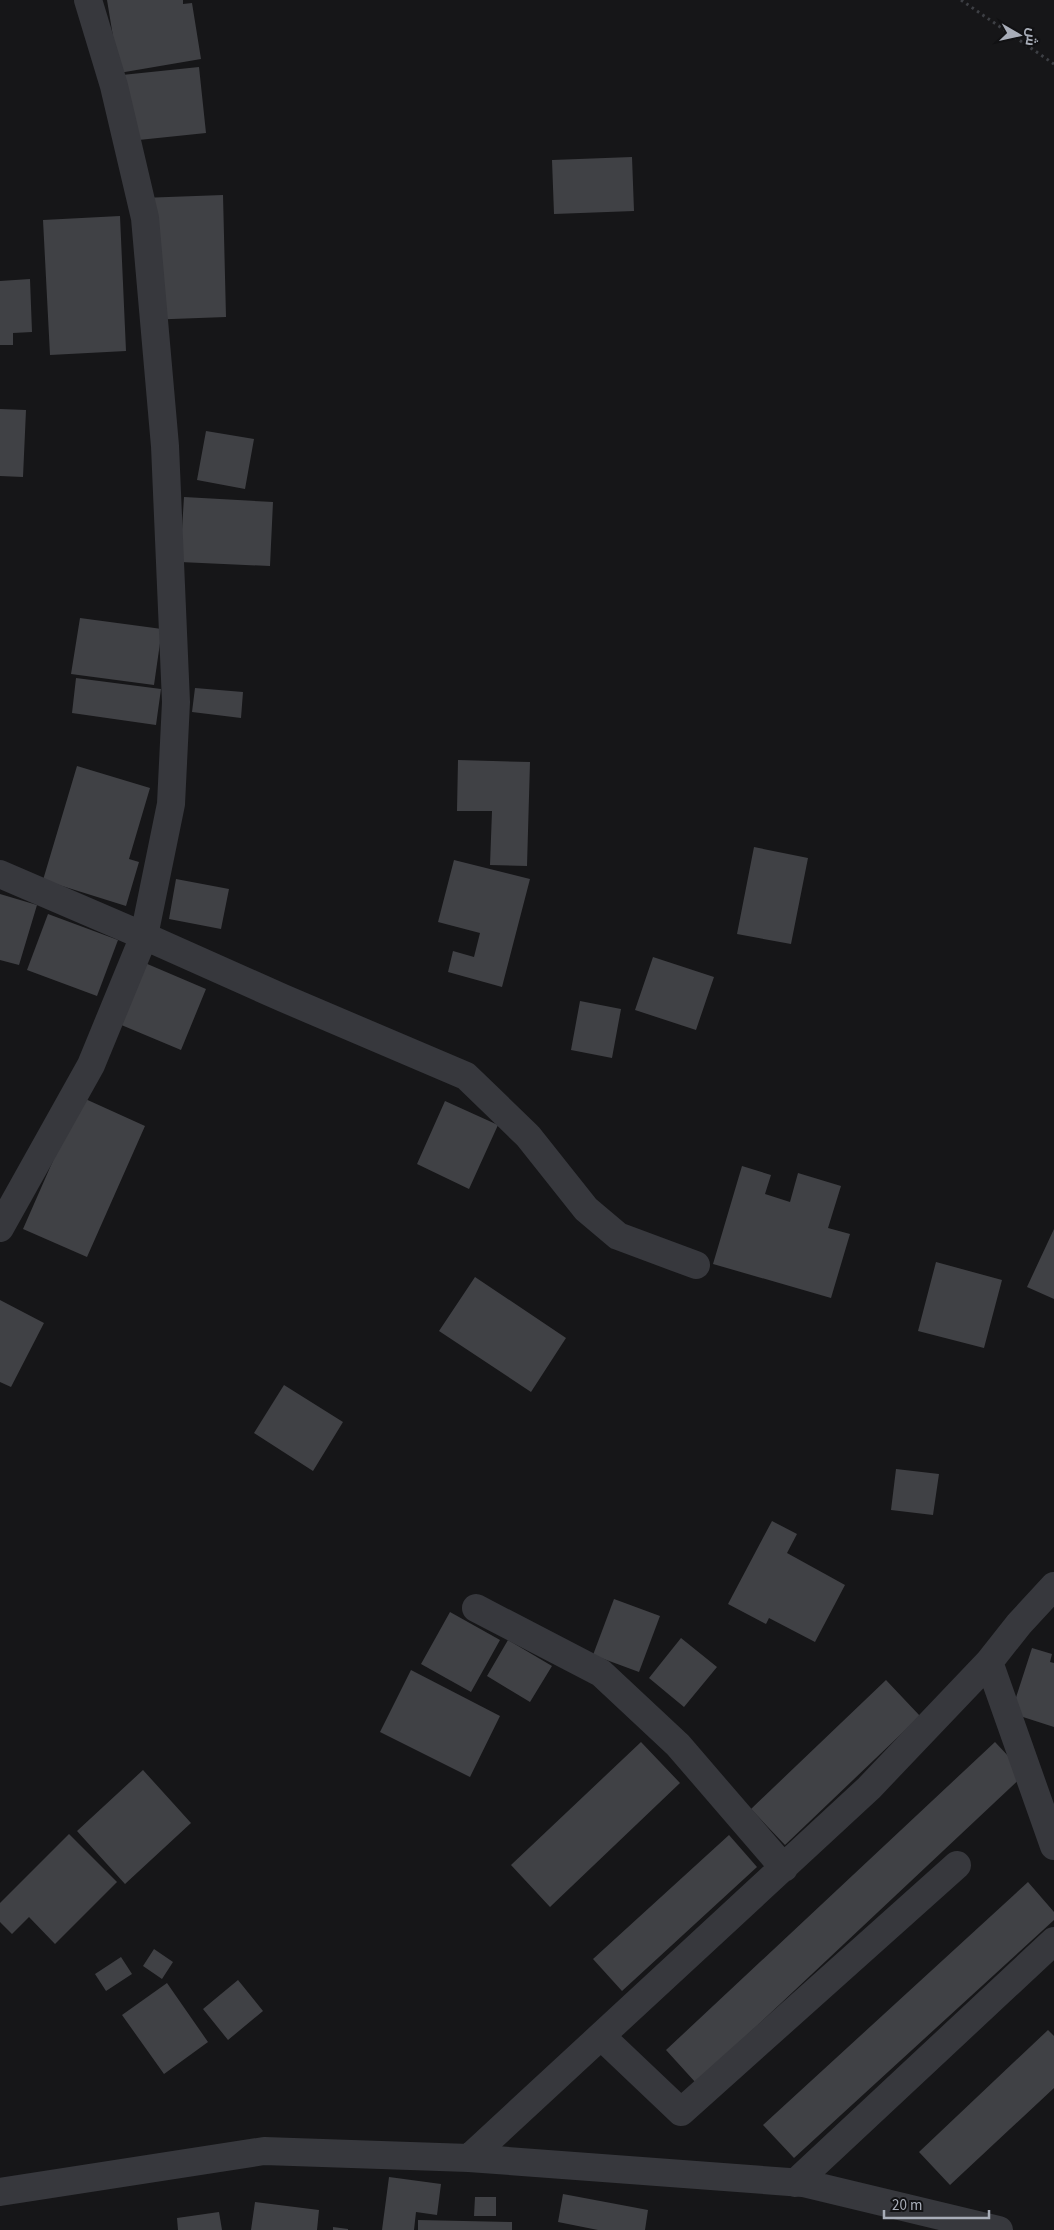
<svg xmlns="http://www.w3.org/2000/svg" width="1054" height="2230" font-family="'Source Sans 3',Cairo,sans-serif">
<rect width="100%" height="100%" fill="#161618"/>
<!-- building -->
<path fill="#404145" d="M107 0H183V4L192 3 201 59 119 73Z
M199 67 206 133 129 141 122 75Z
M632 157 634 211 554 214 552 160Z
M223 195 226 317 145 320 141 198Z
M120 216 126 351 50 355 43 220Z
M30 279 32 332 13 333V345H0V281Z
M0 409 26 410 23 477 0 476Z
M206 431 254 439 245 489 197 480Z
M184 497 273 502 270 566 180 562Z
M80 618 162 629 154 685 71 674Z
M76 678 161 689 156 725 72 713Z
M195 688 243 692 241 718 192 712Z
M458 760 530 762 527 866 490 865 492 811H457Z
M77 766 150 788 129 859 139 862 126 906 43 880Z
M754 847 808 858 791 944 737 934Z
M454 860 530 879 502 987 448 972 453 951 474 957 480 933 438 922Z
M176 879 229 889 221 929 169 919Z
M0 894 37 905 19 965 0 960Z
M48 914 118 940 97 996 27 970Z
M653 957 714 977 696 1030 635 1010Z
M145 963 206 989 181 1050 119 1024Z
M580 1001 621 1009 612 1058 571 1050Z
M81 1097 145 1126 87 1257 23 1229Z
M445 1101 498 1125 469 1189 417 1164Z
M742 1166 771 1175 765 1194 790 1202 798 1173 841 1186 828 1228 850 1234 831 1298 713 1264Z
M1054 1229V1299L1027 1287Z
M936 1262 1002 1280 984 1348 918 1331Z
M475 1277 566 1338 531 1392 439 1331Z
M0 1300 44 1323 11 1387 0 1382Z
M284 1385 343 1422 313 1471 254 1433Z
M896 1469 939 1474 933 1515 891 1510Z
M772 1521 797 1534 787 1553 845 1585 815 1642 769 1618 766 1624 728 1604Z
M614 1599 660 1616 639 1672 593 1655Z
M450 1612 500 1640 471 1692 421 1664Z
M681 1638 717 1667 684 1707 649 1678Z
M508 1640 552 1666 530 1702 487 1676Z
M1032 1648 1052 1654 1050 1662 1054 1663V1727L1011 1713Z
M411 1670 500 1716 470 1777 380 1732Z
M886 1680 920 1716 785 1845 751 1809Z
M641 1742 680 1783 550 1907 511 1865Z
M995 1742 1025 1774 696 2083 666 2050Z
M143 1770 191 1823 125 1884 77 1831Z
M69 1834 117 1882 55 1944 29 1917 12 1934 0 1922V1903Z
M729 1835 757 1867 622 1991 593 1959Z
M1028 1882 1054 1912V1920L794 2158 763 2125Z
M154 1949 173 1962 162 1979 143 1966Z
M121 1957 132 1974 106 1991 95 1974Z
M238 1980 263 2011 228 2040 203 2009Z
M167 1983 208 2042 164 2074 122 2015Z
M1048 2030 1054 2036V2088L950 2185 919 2152Z
M389 2177 441 2184 437 2215 416 2212 414 2230H382Z
M563 2194 648 2210 645 2230H598L558 2222Z
M475 2197H496V2216H474Z
M255 2202 319 2210 317 2230H251Z
M219 2212 222 2230H178L177 2218Z
M418 2220 512 2222V2230H418Z
M333 2227 348 2229V2230H333Z"/>
<g fill="none" stroke-linecap="round" stroke-linejoin="round">
<!-- path -->
<path stroke="#3d3f44" stroke-width="3" stroke-dasharray="2.5 4" stroke-linecap="butt" d="M961 0 1054 64"/>
<!-- minor -->
<path stroke="#37383d" stroke-width="28" d="M0 874 144 936 283 998 466 1076 528 1136 586 1209 618 1236 696 1265
M0 1228 91 1065 144 936 171 804 176 702 165 446 145 218 114 86 88 0
M476 1608 601 1673 678 1745 784 1868
M989 1662 1054 1846
M601 2036 681 2112 957 1865
M469 2158 869 1788 989 1662 1019 1624 1054 1586
M795 2183 1054 1941
M0 2192 264 2151 469 2158 803 2183 999 2230"/>
</g>
<!-- north arrow -->
<g transform="translate(1019 35) rotate(99)" stroke="#111113" stroke-width="4" paint-order="stroke">
<path d="M0-4L9 19L0 12L-9 19Z" fill="#a8adb8"/>
<text y="-8" font-size="14" font-weight="bold" text-anchor="middle" fill="#a8adb8">ش</text>
</g>
<!-- scale -->
<path d="M884 2210v8h105v-8" fill="none" stroke="#a8adb8" stroke-width="2.5"/>
<text x="892" y="2210" font-size="15" fill="#a8adb8" stroke="#111113" stroke-width="4" paint-order="stroke">20 m</text>
</svg>
